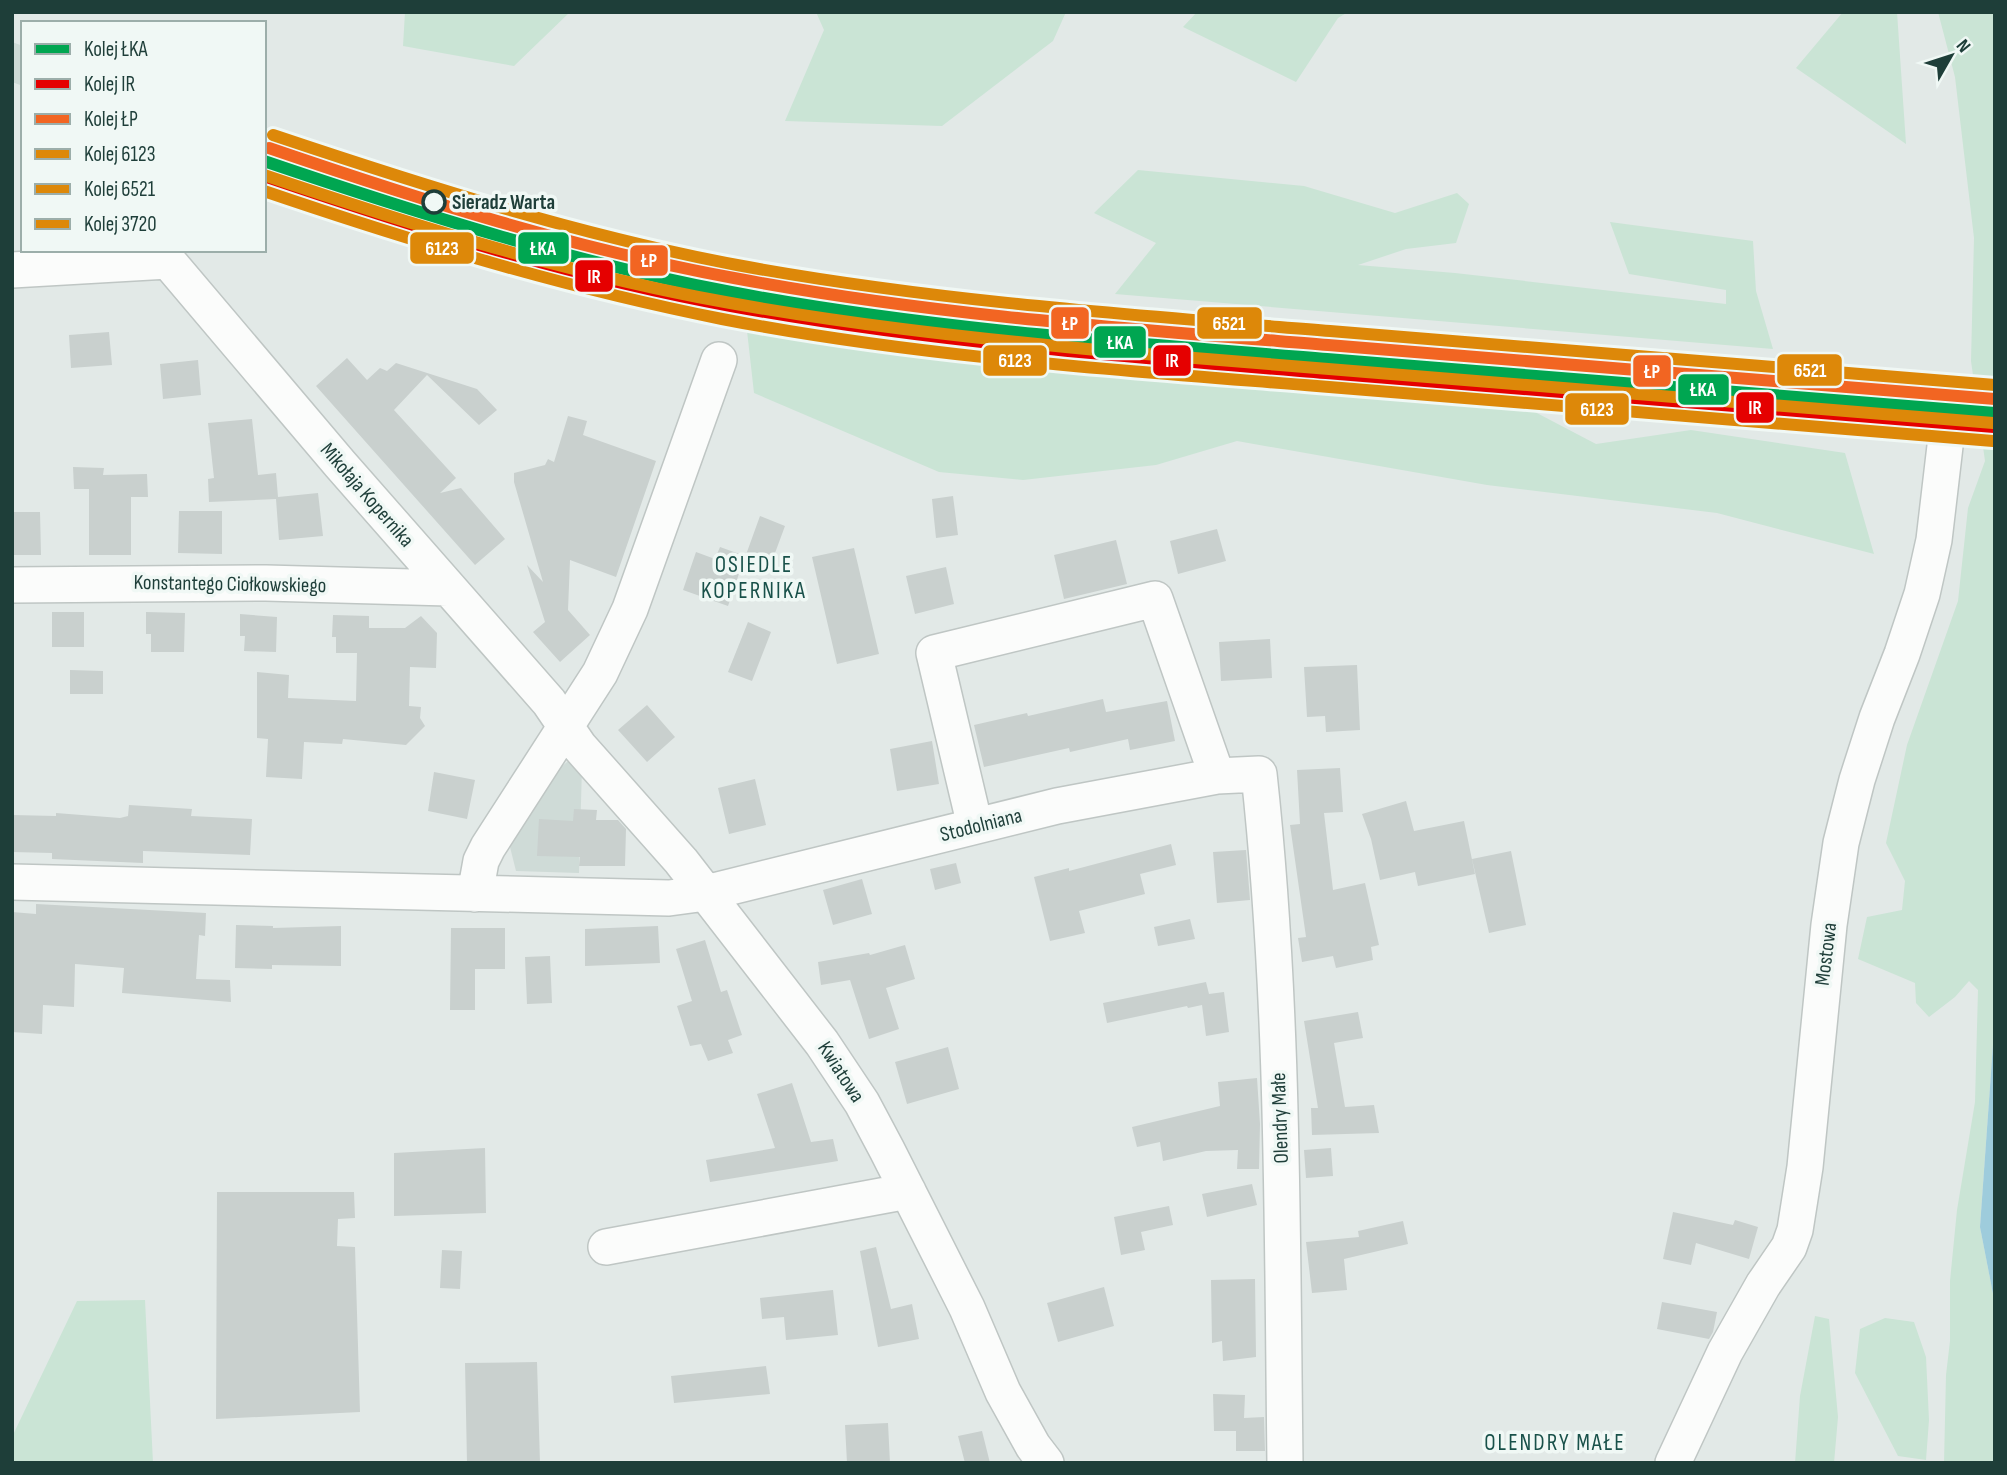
<svg xmlns="http://www.w3.org/2000/svg" width="2007" height="1475" font-family="'Sofia Sans Condensed',sans-serif">
<rect width="100%" height="100%" fill="#e2e9e7"/>
<!-- built -->
<path fill="#cfdbd7" d="M12 42 23 46V86L12 82Z
M264 138 437 197 516 220 650 252 651 248 723 263 727 268 721 300 513 247 427 223 264 169Z
M746 267 878 287 1132 315 1919 380 1916 414 1891 412V415L1235 362 935 332 732 302 738 270Z
M575 760 582 767 579 873 516 871 509 843 560 768 567 762Z"/>
<!-- green -->
<path fill="#cae4d5" d="M405 12H570L514 66 403 46Z
M816 12H1066L1053 41 942 126 785 121 824 30Z
M1197 12H1348L1338 18 1296 82 1183 27Z
M1843 12H1897L1906 144 1796 68Z
M1938 12H1995V1017L1980 1227 1995 1304V1463H1944L1946 1375 1950 1341V1281L1957 1210 1975 1102 1978 990 1969 981 1955 997 1929 1017 1916 1003 1915 983 1858 959 1867 917 1902 910 1905 881 1886 843 1907 745 1958 601 1968 508 1985 461 1971 361 1974 238 1955 77Z
M1138 170 1304 186 1395 213 1457 193 1469 204 1456 243 1406 249 1358 265 1455 273 1726 304V290L1629 274 1610 222 1753 241 1756 291 1773 349 1115 294 1156 243 1094 213Z
M745 313 972 347 1516 402 1596 444 1691 430 1845 453 1874 554 1717 513 1487 485 1237 441 1156 465 1023 480 939 472 754 393Z
M145 1300 153 1463H12V1437L77 1301Z
M1815 1316 1829 1319 1838 1417 1834 1463H1795L1800 1396Z
M1885 1318 1914 1322 1926 1357 1929 1420 1926 1460 1898 1456 1855 1373 1860 1329Z"/>
<!-- water -->
<path fill="#9eccdc" d="M1995 1017V1304L1980 1227Z"/>
<!-- building -->
<path fill="#c9d0ce" d="M109 332 112 365 71 368 69 335Z
M347 358 367 380 380 368 387 371 396 363 477 389 497 410 479 425 427 375 394 410 456 478 440 493 461 488 505 539 475 565 316 386Z
M198 360 201 395 163 399 160 364Z
M568 416 587 421 583 435 656 461 616 577 570 560 568 610 590 635 560 662 533 632 545 622 527 565 543 582 514 482V473L545 465 548 459 554 462Z
M252 419 258 475 276 473 278 497 318 493 323 536 279 540 276 499 209 502 208 479 214 478 208 423Z
M73 467 104 468 103 475 147 474 148 497H131V555H89V489H74Z
M953 496 958 535 936 538 932 499Z
M179 511H222V554L178 553Z
M12 512H40L41 555H12Z
M760 516 785 526 768 572 743 563Z
M1217 529 1226 561 1178 574 1170 541Z
M1116 540 1127 584 1064 599 1054 555Z
M720 547 745 556 728 606 683 590 696 552 715 559Z
M854 548 879 654 837 664 812 557Z
M946 567 954 604 915 614 906 576Z
M52 612H84V647H52Z
M146 612 185 613 184 652H151V634H146Z
M240 614 277 617 276 652 244 651 245 636H240Z
M333 615 369 616V628H405L421 616 437 633 436 668 410 667 409 706 421 707 420 718 425 726 406 745 343 739 342 744 304 742 302 779 266 777 268 739 257 738V672L289 675 288 698 356 701 357 653H336V637H332Z
M748 622 771 632 752 681 728 672Z
M1270 639 1272 678 1221 681 1219 642Z
M1357 665 1360 730 1326 732 1325 716 1307 717 1304 667Z
M70 670 103 671V694H70Z
M1103 699 1106 712 1167 701 1175 741 1130 750 1128 739 1070 752 1069 748 984 767 974 725 1027 713 1028 716Z
M647 705 675 737 647 762 618 730Z
M932 741 939 784 897 791 890 749Z
M1340 768 1343 812 1324 813 1333 890 1365 883 1379 945 1371 947 1373 960 1336 968 1333 956 1302 962 1298 938 1306 937 1290 825 1300 824 1297 770Z
M434 772 475 780 467 819 428 811Z
M755 779 766 825 729 834 718 788Z
M1406 801 1414 831 1464 821 1475 874 1418 886 1415 872 1380 880 1371 839 1362 814Z
M129 805 192 809 191 816 252 819 250 855 143 851V863L52 859V853L12 852V815L56 816V813L120 818 128 816Z
M574 809 597 810 596 820H618L626 829 625 866H579L580 857 537 856 539 819 573 821Z
M1171 844 1176 865 1140 874 1145 894 1079 911 1085 933 1050 941 1034 877 1069 868V871Z
M1246 850 1250 900 1217 903 1213 852Z
M1511 851 1526 925 1489 933 1472 859Z
M956 863 961 883 935 890 930 869Z
M862 879 872 914 833 925 823 890Z
M36 904 206 913 205 936 199 935 196 979 230 980 231 1002 122 993 124 968 75 964 74 1007 43 1005 42 1034 12 1032V912L36 914Z
M1190 919 1195 939 1158 946 1154 927Z
M236 925 273 926V928L341 926V966L272 965V969L235 968Z
M658 926 660 963 585 966V929Z
M451 928H505V969H475V1010H450Z
M705 940 721 992 727 990 742 1035 728 1040 733 1053 708 1061 701 1044 690 1046 677 1006 692 1001 676 949Z
M905 945 915 979 886 988 899 1029 869 1039 850 980 821 985 818 962 869 953 870 955Z
M550 956 552 1003 527 1004 525 957Z
M1206 982 1209 994 1224 992 1229 1032 1206 1036 1202 1005 1188 1008 1187 1006 1107 1023 1103 1003Z
M1358 1012 1363 1038 1334 1043 1345 1107 1374 1105 1379 1133 1312 1135 1311 1108H1318L1304 1021Z
M948 1047 959 1089 907 1104 895 1062Z
M1257 1078 1260 1124 1259 1169H1237L1238 1150 1206 1151 1163 1161 1160 1142 1137 1147 1132 1127 1220 1106 1218 1082Z
M792 1083 811 1142 833 1139 838 1161 710 1182 706 1160 775 1148 757 1094Z
M485 1148 486 1213 394 1216V1153Z
M1331 1148 1333 1176 1306 1178 1304 1150Z
M1252 1184 1257 1205 1207 1217 1202 1194Z
M217 1192H354L355 1218 338 1219 337 1246 355 1247 360 1412 216 1419Z
M1169 1206 1173 1225 1141 1232 1145 1250 1121 1255 1114 1217Z
M1673 1212 1733 1225 1735 1220 1758 1227 1749 1259 1696 1243 1691 1265 1663 1259Z
M1403 1221 1408 1244 1344 1259 1347 1290 1312 1293 1306 1242 1359 1237 1358 1231Z
M876 1247 891 1309 912 1304 919 1339 878 1347 860 1251Z
M442 1250 462 1251 460 1289 440 1288Z
M1255 1279 1256 1357 1223 1361 1222 1341 1212 1343 1211 1280Z
M1104 1287 1114 1326 1058 1342 1047 1303Z
M833 1290 838 1335 786 1340 784 1317 762 1319 760 1298Z
M1662 1302 1717 1312 1713 1332 1709 1339 1657 1329Z
M537 1362 540 1463H467L465 1363Z
M766 1366 770 1394 674 1403 671 1376Z
M1213 1394 1245 1395 1244 1418 1264 1417 1265 1451H1236V1431H1214Z
M888 1423 890 1463H847L845 1425Z
M982 1431 990 1463H965L958 1436Z"/>
<g fill="none" stroke-linecap="round" stroke-linejoin="round">
<!-- minor casing -->
<g stroke="#bfc6c4" stroke-width="38">
<path id="minor" d="M12 270 168 261 340 464 549 702 579 746 681 861 822 1043 862 1103 887 1150 967 1308 1003 1392 1033 1446 1046 1463
M12 585 266 583 448 588
M975 826 934 653 1155 599 1217 776
M12 882 669 898 706 893 1057 806 1217 776 1259 774C1284 1003 1282 1233 1285 1463
M475 894 481 861 488 847 600 673 630 609 719 360
M606 1247 908 1191
M1673 1463 1725 1352 1763 1285 1789 1247 1795 1230 1805 1167 1829 925 1841 843 1857 780 1877 718 1902 654 1922 594 1934 540 1947 429"/>
</g>
<!-- minor -->
<use href="#minor" stroke="#fbfcfb" stroke-width="35"/>
<!-- rail-1 casing -->
<g stroke="#f0f8f5" stroke-width="18">
<path id="rail-1" d="M264 161C417 213 572 262 731 292 927 329 1128 343 1327 359 1549 377 1772 395 1995 413"/>
</g>
<!-- rail-2 casing -->
<g stroke="#f0f8f5" stroke-width="18">
<path id="rail-2" d="M264 176C417 228 572 277 731 306 927 342 1127 357 1326 373 1549 391 1771 409 1994 427"/>
</g>
<!-- rail-3 casing -->
<g stroke="#f0f8f5" stroke-width="18">
<path id="rail-3" d="M269 148C421 200 575 249 734 278 930 315 1130 329 1328 345 1550 363 1773 381 1995 399"/>
</g>
<!-- rail-4 casing -->
<g stroke="#f0f8f5" stroke-width="18">
<path id="rail-4" d="M264 191C414 242 566 288 722 319 918 357 1118 370 1317 386 1542 404 1767 423 1993 441"/>
</g>
<!-- rail-5 casing -->
<g stroke="#f0f8f5" stroke-width="18">
<path id="rail-5" d="M273 135C425 186 579 235 737 265 933 301 1132 315 1330 331 1552 349 1773 367 1995 385"/>
</g>
<!-- rail-6 casing -->
<g stroke="#f0f8f5" stroke-width="18">
<path id="rail-6" d="M264 175C406 223 550 268 698 297 833 323 971 338 1108 351L1993 423"/>
</g>
<!-- rail-1 -->
<use href="#rail-1" stroke="#00a651" stroke-width="12"/>
<!-- rail-2 -->
<use href="#rail-2" stroke="#e50000" stroke-width="12"/>
<!-- rail-3 -->
<use href="#rail-3" stroke="#f26522" stroke-width="12"/>
<!-- rail-4 -->
<use href="#rail-4" stroke="#dd8809" stroke-width="12"/>
<!-- rail-5 -->
<use href="#rail-5" stroke="#dd8809" stroke-width="12"/>
<!-- rail-6 -->
<use href="#rail-6" stroke="#dd8809" stroke-width="12"/>
</g>
<!-- markers -->
<circle fill="#f0f8f5" stroke="#1e3e39" stroke-width="3.5" cx="434" cy="202" r="11"/>
<g text-anchor="middle" dominant-baseline="central" stroke-width="7" stroke-linejoin="round" paint-order="stroke">
<!-- stop labels -->
<g font-size="21" font-weight="bold" fill="#1e3e39" stroke="#f0f8f5" text-anchor="start">
<text x="452" y="202">Sieradz Warta</text>
</g>
<!-- street labels -->
<g font-size="21" fill="#1e3e39" stroke="#f0f8f5">
<text transform="translate(367 495) rotate(49)">Mikołaja Kopernika</text>
<text transform="translate(230 584) rotate(1)">Konstantego Ciołkowskiego</text>
<text transform="translate(981 825) rotate(-14)">Stodolniana</text>
<text transform="translate(1826 954) rotate(-83)">Mostowa</text>
<text transform="translate(841 1072) rotate(57)">Kwiatowa</text>
<text transform="translate(1280 1118) rotate(-92)">Olendry Małe</text>
</g>
<!-- neighbourhood labels -->
<g font-size="23" letter-spacing="2" fill="#19514a" stroke="#f0f8f5">
<text x="754" y="565">OSIEDLE<tspan x="754" dy="26">KOPERNIKA</tspan></text>
<text x="1555" y="1443">OLENDRY MAŁE</text>
</g>
</g>
<g stroke="#f0f8f5" stroke-width="2.5">
<rect x="517" y="231" width="53" height="34" rx="7" fill="#00a651"/>
<rect x="409" y="231" width="66" height="34" rx="7" fill="#dd8809"/>
<rect x="629" y="244" width="40" height="33" rx="7" fill="#f26522"/>
<rect x="574" y="259" width="40" height="34" rx="7" fill="#e50000"/>
<rect x="1196" y="306" width="67" height="34" rx="7" fill="#dd8809"/>
<rect x="1050" y="306" width="40" height="34" rx="7" fill="#f26522"/>
<rect x="1093" y="325" width="54" height="34" rx="7" fill="#00a651"/>
<rect x="982" y="344" width="66" height="33" rx="7" fill="#dd8809"/>
<rect x="1152" y="344" width="40" height="33" rx="7" fill="#e50000"/>
<rect x="1776" y="353" width="67" height="34" rx="7" fill="#dd8809"/>
<rect x="1632" y="354" width="40" height="34" rx="7" fill="#f26522"/>
<rect x="1677" y="373" width="53" height="33" rx="7" fill="#00a651"/>
<rect x="1735" y="391" width="40" height="33" rx="7" fill="#e50000"/>
<rect x="1564" y="392" width="66" height="34" rx="7" fill="#dd8809"/>
</g>
<g font-size="19" text-anchor="middle" font-weight="bold" fill="#fff">
<text x="543" y="255">ŁKA</text>
<text x="442" y="255">6123</text>
<text x="649" y="267">ŁP</text>
<text x="594" y="283">IR</text>
<text x="1229" y="330">6521</text>
<text x="1070" y="330">ŁP</text>
<text x="1120" y="349">ŁKA</text>
<text x="1015" y="367">6123</text>
<text x="1172" y="367">IR</text>
<text x="1810" y="377">6521</text>
<text x="1652" y="378">ŁP</text>
<text x="1703" y="396">ŁKA</text>
<text x="1755" y="414">IR</text>
<text x="1597" y="416">6123</text>
</g>
<!-- border -->
<rect width="2007" height="1475" fill="none" stroke="#1e3e39" stroke-width="28"/>
<!-- legend -->
<rect x="21" y="21" width="245" height="231" fill="#f0f8f5" stroke="#9caeaa" stroke-width="2"/>
<rect x="35" y="44" width="35" height="10" fill="#00a651" stroke="#9caeaa" stroke-width="2"/>
<text x="84" y="56" font-size="21" fill="#1e3e39">Kolej ŁKA</text>
<rect x="35" y="79" width="35" height="10" fill="#e50000" stroke="#9caeaa" stroke-width="2"/>
<text x="84" y="91" font-size="21" fill="#1e3e39">Kolej IR</text>
<rect x="35" y="114" width="35" height="10" fill="#f26522" stroke="#9caeaa" stroke-width="2"/>
<text x="84" y="126" font-size="21" fill="#1e3e39">Kolej ŁP</text>
<rect x="35" y="149" width="35" height="10" fill="#dd8809" stroke="#9caeaa" stroke-width="2"/>
<text x="84" y="161" font-size="21" fill="#1e3e39">Kolej 6123</text>
<rect x="35" y="184" width="35" height="10" fill="#dd8809" stroke="#9caeaa" stroke-width="2"/>
<text x="84" y="196" font-size="21" fill="#1e3e39">Kolej 6521</text>
<rect x="35" y="219" width="35" height="10" fill="#dd8809" stroke="#9caeaa" stroke-width="2"/>
<text x="84" y="231" font-size="21" fill="#1e3e39">Kolej 3720</text>
<!-- north arrow -->
<g transform="translate(1951 56) rotate(51)" stroke="#f0f8f5" stroke-width="5" paint-order="stroke">
<path d="M0-5L12 26L0 18L-12 26Z" fill="#1e3e39"/>
<text y="-10" font-size="19" font-weight="bold" text-anchor="middle" fill="#1e3e39">N</text>
</g>
</svg>
